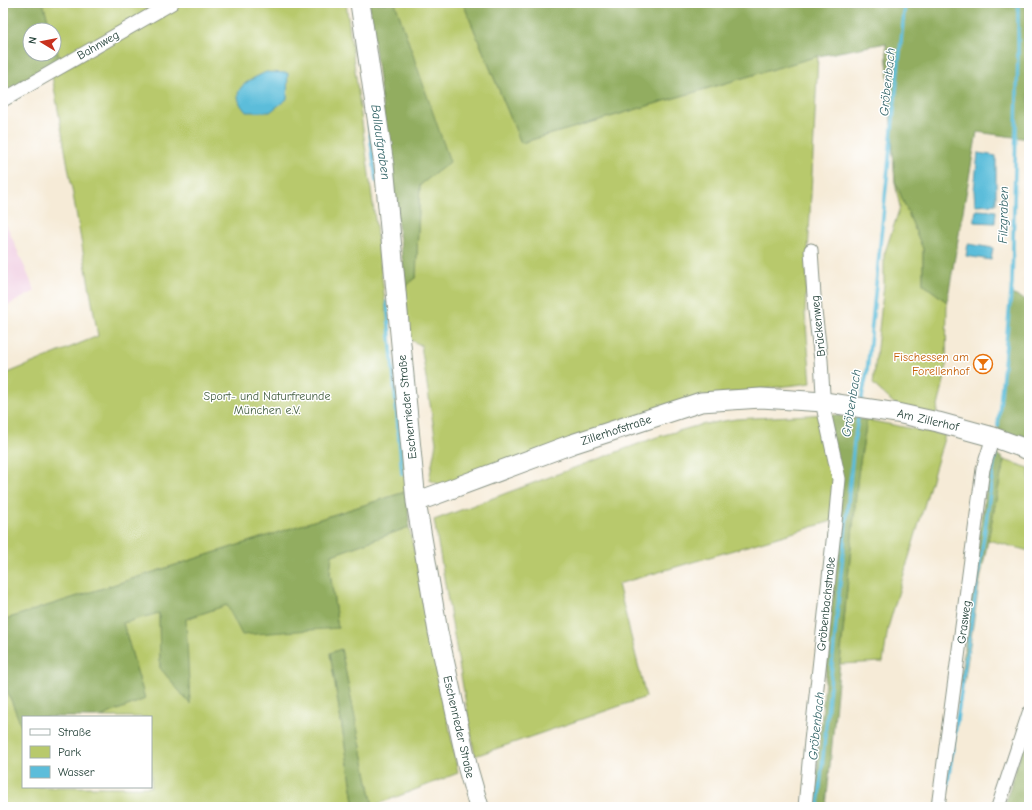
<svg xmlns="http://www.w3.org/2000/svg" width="1032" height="810" font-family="'Comic Neue',sans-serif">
<rect width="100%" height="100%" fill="#fff"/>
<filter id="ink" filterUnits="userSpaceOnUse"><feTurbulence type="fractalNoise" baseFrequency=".025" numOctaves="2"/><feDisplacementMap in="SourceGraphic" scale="8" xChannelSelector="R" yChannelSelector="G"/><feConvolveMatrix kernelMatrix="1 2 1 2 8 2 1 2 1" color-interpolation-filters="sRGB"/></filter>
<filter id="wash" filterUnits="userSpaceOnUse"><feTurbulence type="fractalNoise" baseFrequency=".012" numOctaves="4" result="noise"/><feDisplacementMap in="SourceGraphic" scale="16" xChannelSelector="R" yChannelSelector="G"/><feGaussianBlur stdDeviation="0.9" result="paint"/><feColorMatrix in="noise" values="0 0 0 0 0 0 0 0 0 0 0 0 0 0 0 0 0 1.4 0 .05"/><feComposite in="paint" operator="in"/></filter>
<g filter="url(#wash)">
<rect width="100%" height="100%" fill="#f6ebd7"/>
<!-- built -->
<path fill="#f1d0e3" d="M3 217 35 291 3 308Z"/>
<!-- green -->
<path fill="#b8c96c" stroke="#6c8350" d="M43 3H161L60 61 54 41V30H51Z
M181 3H346L375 219 408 491 3 620V375L98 336 52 76Z
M395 3H463L521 143 818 56 805 313 811 383 696 397 444 486 429 480 436 443 421 345 408 339 406 287 416 277 420 185 449 162Z
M886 42 895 181 923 249V284L947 302 946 372 936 415 899 408 873 384 884 284V255L900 207 895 183Z
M828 414 839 519 618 584 646 697 475 756 434 520 657 437 700 425 736 419Z
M867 420 945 435 888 628 883 662 840 664 858 474Z
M1004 460 1029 468V551L988 540Z
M409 527 430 626 458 773 373 806 341 649 330 654 355 807H3V680L23 730V787H151V717H100L145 699 123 623 159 612 160 667 190 703 185 619 227 605 338 628 330 572 332 555Z"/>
<!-- forest -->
<path fill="#92ad60" stroke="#58754a" d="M3 3H43L51 30H30V54H54V41L60 61 3 95Z
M369 3H395L450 162 420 185 416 277 406 287Z
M463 3H1026L1029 64V139L977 132 947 302 923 284V249L895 181 886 43 818 56 521 143Z
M1011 294 1029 301V441L998 432Z
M828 414 867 420 858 474 826 807H814L839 519Z
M991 449 1004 460 979 585 964 684 960 682Z
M408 491 409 527 332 555 330 572 338 628 242 635 227 605 186 619 190 704 160 668 159 613 123 623 145 699 100 717H23V730L3 680V620Z
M341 649 373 806 372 807H355L330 653Z
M1029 725V807H1004Z"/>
<!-- water -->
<path fill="#5cbdda" stroke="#3e7d87" d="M266 72 288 73 287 99 270 112H246C243 108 240 105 239 101 233 85 255 78 266 72Z
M978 153 996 156V204L975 205 974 190Z
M976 210 996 211 995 223 974 222Z
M968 244 993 248 991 260 966 256Z"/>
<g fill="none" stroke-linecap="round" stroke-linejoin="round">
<!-- stream -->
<path stroke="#5cbdda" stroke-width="3.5" d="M369 125 376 181
M387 302 402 474
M861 402 867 372 905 3
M998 426 1012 283 1018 54V3
M947 788 986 522 995 455
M818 807 854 442 859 412"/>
</g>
</g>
<g filter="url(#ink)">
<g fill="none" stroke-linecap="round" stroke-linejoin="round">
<!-- street casing -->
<g stroke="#8a9486" stroke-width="15">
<path id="street" d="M3 100 172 3
M805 807 811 741 835 523 839 479 824 411 821 360 815 311 811 250
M938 807 983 469 993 437
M998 807 1029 713"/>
</g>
<!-- secondary casing -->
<g stroke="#8a9486" stroke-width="21">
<path id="secondary" d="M360 3 384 165 416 502 438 632 468 769 479 807
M416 502 572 444 701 402 761 398 824 402 897 413 938 422 993 437 1029 450"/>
</g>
<!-- street -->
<use href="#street" stroke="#fff" stroke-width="13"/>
<!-- secondary -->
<use href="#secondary" stroke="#fff" stroke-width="19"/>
</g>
</g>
<!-- icons -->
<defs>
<g id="bar-ring" transform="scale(1)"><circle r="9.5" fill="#fff" stroke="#e8710a" stroke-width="1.5"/><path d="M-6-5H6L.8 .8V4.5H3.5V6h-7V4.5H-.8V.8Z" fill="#e8710a"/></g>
</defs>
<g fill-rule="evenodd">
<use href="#bar-ring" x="983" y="364"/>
</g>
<g text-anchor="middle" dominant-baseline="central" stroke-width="3" stroke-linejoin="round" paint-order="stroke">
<!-- street labels -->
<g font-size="12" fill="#1f3d34" stroke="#fff">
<text transform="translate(98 45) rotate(-30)">Bahnweg</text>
<text transform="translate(818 326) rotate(-96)">Brückenweg</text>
<text transform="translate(407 407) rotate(-96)">Eschenrieder Straße</text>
<text transform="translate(928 420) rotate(13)">Am Zillerhof</text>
<text transform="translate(616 430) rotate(-18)">Zillerhofstraße</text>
<text transform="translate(826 604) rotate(-84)">Gröbenbachstraße</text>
<text transform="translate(964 622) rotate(-82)">Grasweg</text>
<text transform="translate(459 727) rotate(77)">Eschenrieder Straße</text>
</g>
<!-- food labels -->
<g font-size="12" fill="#c56008" stroke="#fff" text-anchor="end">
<text x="969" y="357">Fischessen am<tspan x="969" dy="14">Forellenhof</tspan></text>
</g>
<!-- park labels -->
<g font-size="12" fill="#456042" stroke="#fff">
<text x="267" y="396">Sport- und Naturfreunde<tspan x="267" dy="14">München e.V.</tspan></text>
</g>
<!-- water labels -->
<g font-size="13" font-style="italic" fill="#316366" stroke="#fff">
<text transform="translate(887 82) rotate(-84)">Gröbenbach</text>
<text transform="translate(381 142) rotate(82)">Ballaufgraben</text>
<text transform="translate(1003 215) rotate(-89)">Filzgraben</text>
<text transform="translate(851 403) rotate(-81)">Gröbenbach</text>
<text transform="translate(816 726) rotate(-84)">Gröbenbach</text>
</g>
</g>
<!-- margin -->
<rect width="1032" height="810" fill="none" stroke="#fff" stroke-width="16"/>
<!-- legend -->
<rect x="22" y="716" width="130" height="72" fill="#ffffff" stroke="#a5b1ae"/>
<rect x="30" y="729" width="20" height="6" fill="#ffffff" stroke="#a5b1ae"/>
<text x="58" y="736" font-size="12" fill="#1f3d34">Straße</text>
<rect x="30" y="746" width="20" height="12" fill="#b8c96c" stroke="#a5b1ae"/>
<text x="58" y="756" font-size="12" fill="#1f3d34">Park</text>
<rect x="30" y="766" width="20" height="12" fill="#5cbdda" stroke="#a5b1ae"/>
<text x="58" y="776" font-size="12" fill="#1f3d34">Wasser</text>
<!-- north arrow -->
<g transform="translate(42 42) rotate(280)"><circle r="19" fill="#ffffff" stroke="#a5b1ae"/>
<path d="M0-3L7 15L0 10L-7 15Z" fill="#c8321e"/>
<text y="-6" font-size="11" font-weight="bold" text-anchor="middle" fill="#1f3d34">N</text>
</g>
</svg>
